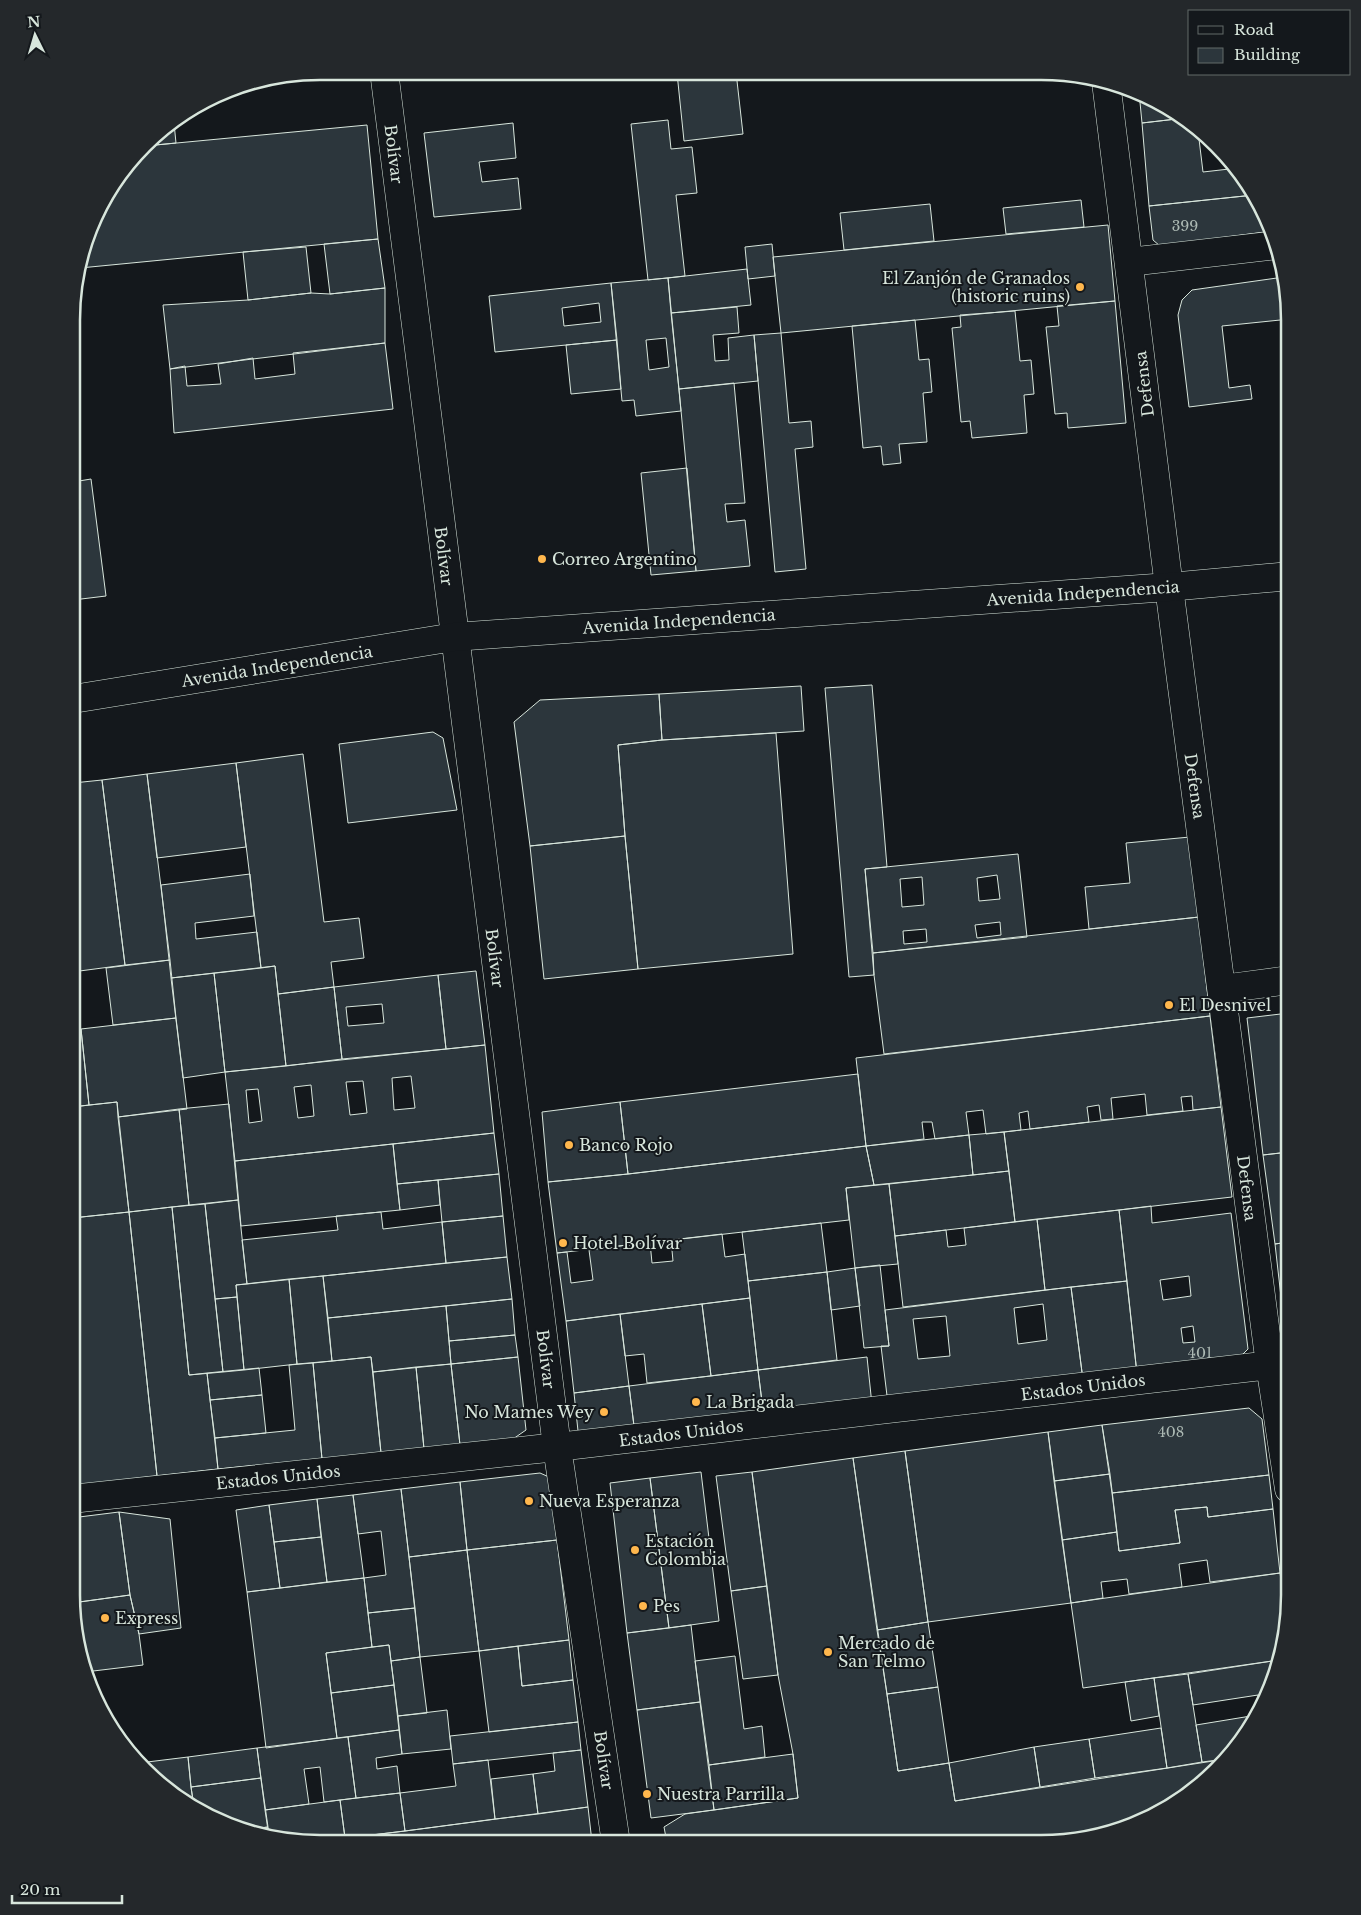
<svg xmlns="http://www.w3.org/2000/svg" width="1361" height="1915" font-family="'Libre Baskerville',serif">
<rect width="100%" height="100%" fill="#14181c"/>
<!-- building -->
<path fill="#2c363c" stroke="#d8e6dc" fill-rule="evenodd" d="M685 72H736L743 134 684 141 677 73Z
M1139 92 1185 118 1142 123Z
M1185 118 1192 123 1208 138 1199 139 1203 172 1238 168 1254 195 1149 206 1142 123Z
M668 120 671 149 692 147 697 193 676 195 685 276 648 280 631 124Z
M174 123 176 143 145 146 156 133Z
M513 123 516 158 479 162 482 182 518 178 521 209 434 217 424 133Z
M367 125 378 239 80 268 104 196 145 146Z
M1254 195 1264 210 1272 231 1160 246 1153 240 1149 206Z
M1081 200 1084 227 1006 234 1003 208Z
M930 204 934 241 844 250 840 213Z
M1108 225 1115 301 781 333 773 257Z
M378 239 385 288 330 294 324 244Z
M772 244 775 276 748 279 745 247Z
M306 247 311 293 248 300 243 252Z
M747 269 751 305 671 313 668 278Z
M1284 277 1290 319 1222 326 1229 388 1250 385 1252 399 1189 407 1178 315 1182 300 1192 290Z
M668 278 681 411 636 416 634 400 622 401 611 283ZM666 338 669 367 649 370 646 340Z
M611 283 617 340 495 352 489 296ZM599 303 601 322 564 326 562 308Z
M385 288V343L170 369 163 305 248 300 311 293 330 294Z
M1115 301 1126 423 1068 428 1067 413 1055 414 1046 327 1059 326 1057 306Z
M737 307 739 333 713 335 715 361 729 360 728 338 754 335 758 381 679 389 671 313Z
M1015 311 1020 361 1031 360 1034 394 1024 395 1027 433 972 438 970 421 961 422 952 328 961 327 960 315Z
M915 320 919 360 929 359 932 392 923 393 927 442 899 444 901 463 883 465 881 446 863 448 852 326Z
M781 333 789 423 811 421 813 447 795 449 806 569 775 572 754 335Z
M617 340 621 389 571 394 566 345Z
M385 343 393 409 174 433 170 369 185 366 187 386 221 384 218 364 253 358 255 379 295 374 293 353Z
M734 383 745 503 725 504 727 522 745 520 750 566 696 571 679 389Z
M687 468 696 571 651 575 641 473Z
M91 479 106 596 73 600V538H77L73 518V482Z
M872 685 887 867 865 869 874 975 849 977 825 688Z
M801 686 804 731 662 740 659 694Z
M659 694 662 740 618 745 625 836 530 846 514 722 540 700Z
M433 732 443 738 457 810 348 823 339 744Z
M776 733 793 954 638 969 625 836 618 745 662 740Z
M303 754 324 922 359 918 364 958 331 962 334 987 278 994 275 966 261 968 236 763Z
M236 763 246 847 157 858 147 774Z
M147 774 170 960 125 965 102 780Z
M102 780 125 965 72 972 73 783Z
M625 836 638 969 544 979 530 846Z
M1190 837 1199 917 1089 929 1085 887 1130 883 1126 843Z
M1018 854 1027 937 873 953 865 869ZM997 875 1000 899 979 901 977 878ZM922 877 924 905 902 907 900 879ZM1000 922 1001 935 977 938 975 925ZM926 929 927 942 904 944 903 931Z
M250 874 254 916 195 923 196 939 257 932 261 968 171 978 161 885Z
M1199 917 1210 1016 884 1054 874 975 873 953Z
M170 960 176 1018 113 1025 106 968Z
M275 966 286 1066 225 1072 214 973Z
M476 971 485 1045 446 1049 438 975Z
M214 973 225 1072 183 1078 171 978Z
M438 975 446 1049 342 1059 334 987ZM382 1004 384 1023 348 1026 346 1007Z
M334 987 342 1059 286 1066 278 994Z
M1289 1013V1152L1263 1155 1247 1018Z
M1210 1016 1221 1107 1193 1110 1192 1096 1181 1097 1183 1111 1147 1115 1145 1094 1111 1098 1113 1119 1101 1120 1099 1105 1087 1107 1089 1122 1030 1129 1028 1111 1019 1113 1021 1130 986 1134 983 1110 966 1112 969 1135 935 1139 932 1122H922L924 1139 866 1146 856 1058Z
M176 1018 187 1109 118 1117 117 1102 89 1105 81 1029Z
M81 1029 89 1105 72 1107V1030Z
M485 1045 494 1133 235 1161 225 1072ZM411 1076 415 1108 394 1110 392 1078ZM363 1081 367 1113 350 1115 346 1082ZM311 1085 314 1116 298 1118 294 1087ZM258 1089 262 1121 249 1123 246 1090Z
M858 1074 866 1146 628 1174 620 1102Z
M117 1102 129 1212 72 1218V1107Z
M620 1102 628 1174 548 1182 542 1112Z
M229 1104 238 1200 189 1205 179 1109Z
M1221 1107 1232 1197 1015 1222 1004 1132Z
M179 1109 189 1205 129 1212 118 1117Z
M1004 1132 1009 1171 973 1175 969 1135Z
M494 1133 499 1174 397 1184 393 1144Z
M969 1135 973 1175 874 1185 866 1146Z
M393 1144 400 1210 241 1226 235 1161Z
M866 1146 874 1185 846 1188 849 1220 557 1253 548 1182 628 1174Z
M1289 1152V1242L1275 1244 1263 1155Z
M1009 1171 1015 1222 895 1236 889 1184Z
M499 1174 503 1216 442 1222 438 1180Z
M438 1180 440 1205 400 1210 397 1184Z
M889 1184 898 1264 855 1268 846 1188Z
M238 1200 247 1284 236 1285 237 1297 215 1299 205 1204Z
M205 1204 223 1372 189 1375 172 1207Z
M1151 1206 1152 1223 1231 1213 1248 1349 1234 1363 1137 1374 1119 1210ZM1189 1276 1191 1296 1163 1300 1160 1280ZM1193 1326 1195 1342 1183 1343 1181 1328Z
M172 1207 189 1375 207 1373 218 1469 157 1476 129 1212Z
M1119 1210 1127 1281 1045 1290 1037 1219Z
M129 1212 157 1476 71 1486 72 1218Z
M381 1212 383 1229 442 1222 446 1263 247 1284 242 1240 338 1230 336 1216Z
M503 1216 507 1257 446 1263 442 1222Z
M1037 1219 1045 1290 903 1307 895 1236 946 1230 948 1247 966 1245 964 1228Z
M821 1223 827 1272 748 1281 742 1232Z
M722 1234 725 1257 745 1254 750 1298 566 1321 557 1253 567 1252 571 1283 593 1280 589 1250 650 1242 652 1263 673 1261 671 1240Z
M1289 1242V1295L1281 1297 1275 1244Z
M507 1257 512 1299 328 1318 323 1276Z
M880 1265 889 1346 864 1348 855 1268Z
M855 1268 860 1306 831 1310 827 1272Z
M827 1272 837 1360 758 1370 748 1281Z
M323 1276 332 1361 297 1364 289 1279Z
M289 1279 297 1364 244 1370 236 1285Z
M1127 1281 1137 1374 1083 1380 1071 1287Z
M1071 1287 1083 1380 888 1404 881 1346H889L885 1310ZM1043 1304 1047 1340 1018 1344 1014 1308ZM946 1316 950 1356 918 1359 913 1319Z
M1289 1295V1339L1281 1297Z
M237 1297 244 1370 223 1372 215 1299Z
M750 1298 758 1370 711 1376 702 1304Z
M512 1299 515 1335 449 1341 446 1306Z
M702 1304 711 1376 647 1383 644 1354 625 1356 620 1314Z
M446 1306 451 1364 373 1372 371 1357 332 1361 328 1318Z
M620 1314 629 1386 574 1393 566 1321Z
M515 1335 518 1357 451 1364 449 1341Z
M371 1357 381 1453 322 1459 313 1363Z
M518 1357 526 1430 513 1439 460 1445 451 1364Z
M867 1357 872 1405 764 1418 758 1370Z
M313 1363 322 1459 218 1469 215 1438 295 1430 289 1365Z
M451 1364 460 1445 424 1449 416 1367Z
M416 1367 424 1449 381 1453 373 1372Z
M259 1368 262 1395 210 1400 207 1373Z
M758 1370 764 1418 635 1434 629 1386Z
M629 1386 635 1434 591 1439 578 1431 574 1393Z
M262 1395 266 1433 215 1438 210 1400Z
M1249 1408 1262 1419 1269 1475 1112 1493 1102 1425Z
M1102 1425 1110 1474 1054 1481 1048 1432Z
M1048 1432 1071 1603 928 1622 905 1451Z
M905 1451 928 1622 877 1630 853 1458Z
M853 1458 898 1771 949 1763 955 1801 1226 1759 1205 1782 1151 1818 1090 1839 1041 1844 667 1843 664 1827 685 1814 798 1798 793 1754 778 1675 752 1472Z
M701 1472 719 1621 669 1628 650 1478Z
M752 1472 767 1586 731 1591 716 1476Z
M540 1473 549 1477 557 1540 467 1550 460 1482Z
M1110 1474 1117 1532 1062 1540 1054 1481Z
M1269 1475 1273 1509 1208 1517 1207 1507 1175 1510 1180 1543 1119 1551 1112 1493Z
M650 1478 669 1628 627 1633 610 1483Z
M460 1482 467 1550 409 1557 401 1489Z
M401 1489 415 1608 368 1613 364 1578 386 1575 381 1531 358 1534 353 1495Z
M353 1495 364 1578 327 1582 317 1499Z
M317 1499 321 1537 274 1542 269 1505Z
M269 1505 280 1588 247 1592 236 1510Z
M1207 1507 1208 1517 1273 1509 1280 1573 1210 1582 1207 1560 1179 1564 1182 1587 1129 1594 1127 1579 1101 1582 1103 1598 1071 1603 1062 1540 1117 1532 1119 1551 1180 1543 1175 1510Z
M119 1512 130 1595 72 1603 71 1518Z
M119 1512 170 1519 181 1628 139 1634 130 1595Z
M321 1537 327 1582 280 1588 274 1542Z
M557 1540 569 1640 479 1651 467 1550Z
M467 1550 479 1651 420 1657 409 1557Z
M1280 1573 1287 1621 1279 1660 1083 1688 1071 1603Z
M364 1578 372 1647 326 1653 337 1738 266 1748 247 1592Z
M767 1586 778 1675 743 1679 731 1591Z
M130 1595 139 1634 143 1665 85 1672 80 1659 72 1603Z
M415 1608 420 1657 391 1661 389 1645 372 1647 368 1613Z
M928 1622 938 1687 887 1694 877 1630Z
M691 1625 700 1702 637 1710 627 1633Z
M569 1640 573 1680 522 1686 518 1646Z
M389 1645 394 1685 331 1693 326 1653Z
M518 1646 522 1686 573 1680 578 1722 489 1732 479 1651Z
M735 1656 744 1729 762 1726 765 1757 709 1765 695 1661Z
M420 1657 427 1713 398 1716 391 1661Z
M1279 1660 1276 1675 1260 1708 1258 1695 1193 1705 1188 1674Z
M1188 1674 1202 1762 1167 1768 1154 1678Z
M1154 1678 1159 1716 1131 1721 1125 1682Z
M394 1685 399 1730 337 1738 331 1693Z
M938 1687 949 1763 898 1771 887 1694Z
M700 1702 714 1810 651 1818 637 1710Z
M447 1710 451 1749 402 1754 398 1716Z
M1257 1715 1248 1733 1226 1759 1202 1762 1196 1725Z
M578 1722 581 1750 453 1764 450 1736Z
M1161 1728 1167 1768 1095 1778 1089 1739Z
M399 1730 402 1754 376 1758 377 1769 397 1766 400 1793 356 1798 348 1737Z
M348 1737 356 1798 324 1802 320 1767 304 1769 309 1804 265 1810 257 1748Z
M1089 1739 1095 1778 1040 1787 1034 1747Z
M1034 1747 1040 1787 955 1801 949 1763Z
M257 1748 261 1778 191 1787 188 1757Z
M581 1750 588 1807 538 1814 533 1774 555 1771 553 1753Z
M793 1754 798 1798 714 1810 709 1765Z
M188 1757 191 1787 194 1807 169 1792 139 1763Z
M488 1760 495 1819 405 1831 400 1793 456 1786 453 1764Z
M533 1774 538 1814 495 1819 491 1779Z
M261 1778 268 1827 244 1830 225 1825 194 1807 191 1787Z
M400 1793 405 1831 345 1838 340 1800Z
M340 1800 345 1838 315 1842H288L269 1837 265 1810Z
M588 1807 592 1842H315L405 1831Z
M268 1827 269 1837 244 1830Z"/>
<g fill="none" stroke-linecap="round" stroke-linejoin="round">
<!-- street casing -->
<g stroke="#d8e6dc" stroke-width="29">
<path id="street" d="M384 71 557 1447 616 1843
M1106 82 1169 587 1270 1365 1289 1489
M1129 262 1277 245
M1222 989 1289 980
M71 1499 557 1447 1289 1363"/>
</g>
<!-- primary casing -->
<g stroke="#d8e6dc" stroke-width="29">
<path id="primary" d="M73 699 454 637 1169 587 1290 576"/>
</g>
<!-- street -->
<use href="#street" stroke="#14181c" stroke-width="28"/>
<!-- primary -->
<use href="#primary" stroke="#14181c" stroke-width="28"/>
</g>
<!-- markers -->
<g fill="#ffb74d" stroke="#14181c" stroke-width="2">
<circle cx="1080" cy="287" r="5"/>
<circle cx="542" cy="559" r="5"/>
<circle cx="1169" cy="1005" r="5"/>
<circle cx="569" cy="1145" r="5"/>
<circle cx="563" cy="1243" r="5"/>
<circle cx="696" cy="1402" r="5"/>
<circle cx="604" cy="1412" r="5"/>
<circle cx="529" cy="1501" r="5"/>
<circle cx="635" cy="1550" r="5"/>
<circle cx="643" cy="1606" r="5"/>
<circle cx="105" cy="1618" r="5"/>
<circle cx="828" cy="1652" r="5"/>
<circle cx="647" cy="1794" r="5"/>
</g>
<g text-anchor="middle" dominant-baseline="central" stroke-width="4" stroke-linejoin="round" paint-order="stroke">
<!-- number labels -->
<g font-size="14" fill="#adbab4">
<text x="1185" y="226">399</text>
<text x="1200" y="1353">401</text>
<text x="1171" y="1432">408</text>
</g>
<!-- street labels -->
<g font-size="16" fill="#d8e6dc" stroke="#14181c">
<text transform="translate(394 154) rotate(83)">Bolívar</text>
<text transform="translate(1144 384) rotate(-97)">Defensa</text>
<text transform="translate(444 556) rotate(83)">Bolívar</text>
<text transform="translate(1083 593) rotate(-4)">Avenida Independencia</text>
<text transform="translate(679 621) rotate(-4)">Avenida Independencia</text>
<text transform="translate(277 666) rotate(-9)">Avenida Independencia</text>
<text transform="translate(1195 786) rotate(82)">Defensa</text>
<text transform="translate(495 958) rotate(83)">Bolívar</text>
<text transform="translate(1247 1188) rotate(83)">Defensa</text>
<text transform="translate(546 1359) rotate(83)">Bolívar</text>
<text transform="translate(1083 1387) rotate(-7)">Estados Unidos</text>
<text transform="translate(681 1433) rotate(-7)">Estados Unidos</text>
<text transform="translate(278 1477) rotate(-6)">Estados Unidos</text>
<text transform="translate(604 1760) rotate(82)">Bolívar</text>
</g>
<!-- poi labels -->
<g font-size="16" fill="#d8e6dc" stroke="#14181c" text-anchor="start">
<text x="1070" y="278" text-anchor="end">El Zanjón de Granados<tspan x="1070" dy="18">(historic ruins)</tspan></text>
<text x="552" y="559">Correo Argentino</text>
<text x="1179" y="1005">El Desnivel</text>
<text x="579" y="1145">Banco Rojo</text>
<text x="573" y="1243">Hotel Bolívar</text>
<text x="706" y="1402">La Brigada</text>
<text x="594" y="1412" text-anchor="end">No Mames Wey</text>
<text x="539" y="1501">Nueva Esperanza</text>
<text x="645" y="1541">Estación<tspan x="645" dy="18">Colombia</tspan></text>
<text x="653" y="1606">Pes</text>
<text x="115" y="1618">Express</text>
<text x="838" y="1643">Mercado de<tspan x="838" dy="18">San Telmo</tspan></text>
<text x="657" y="1794">Nuestra Parrilla</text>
</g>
</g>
<!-- crop -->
<path d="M0 0H1361V1915H0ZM320 80H1041A240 240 0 0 1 1281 320V1595A240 240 0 0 1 1041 1835H320A240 240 0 0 1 80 1595V320A240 240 0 0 1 320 80Z" fill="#24282b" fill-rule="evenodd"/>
<path fill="none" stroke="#d8e6dc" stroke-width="2.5" d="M320 80H1041A240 240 0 0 1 1281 320V1595A240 240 0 0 1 1041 1835H320A240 240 0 0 1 80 1595V320A240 240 0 0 1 320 80Z"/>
<!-- legend -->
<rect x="1188" y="10" width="162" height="65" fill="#14181c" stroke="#626a69"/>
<rect x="1198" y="26" width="25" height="8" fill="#14181c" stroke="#626a69"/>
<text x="1234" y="35" font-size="15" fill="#d8e6dc">Road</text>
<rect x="1198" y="48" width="25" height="15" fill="#2c363c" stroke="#626a69"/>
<text x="1234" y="60" font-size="15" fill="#d8e6dc">Building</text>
<!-- north arrow -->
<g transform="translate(35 35) rotate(355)" stroke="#14181c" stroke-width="4" paint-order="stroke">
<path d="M0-4L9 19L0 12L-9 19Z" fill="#d8e6dc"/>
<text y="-8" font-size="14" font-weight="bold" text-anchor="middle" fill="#d8e6dc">N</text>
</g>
<!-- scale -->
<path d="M12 1895v8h110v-8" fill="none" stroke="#d8e6dc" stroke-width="2.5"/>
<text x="20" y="1895" font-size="15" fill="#d8e6dc" stroke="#14181c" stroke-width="4" paint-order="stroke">20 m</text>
</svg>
